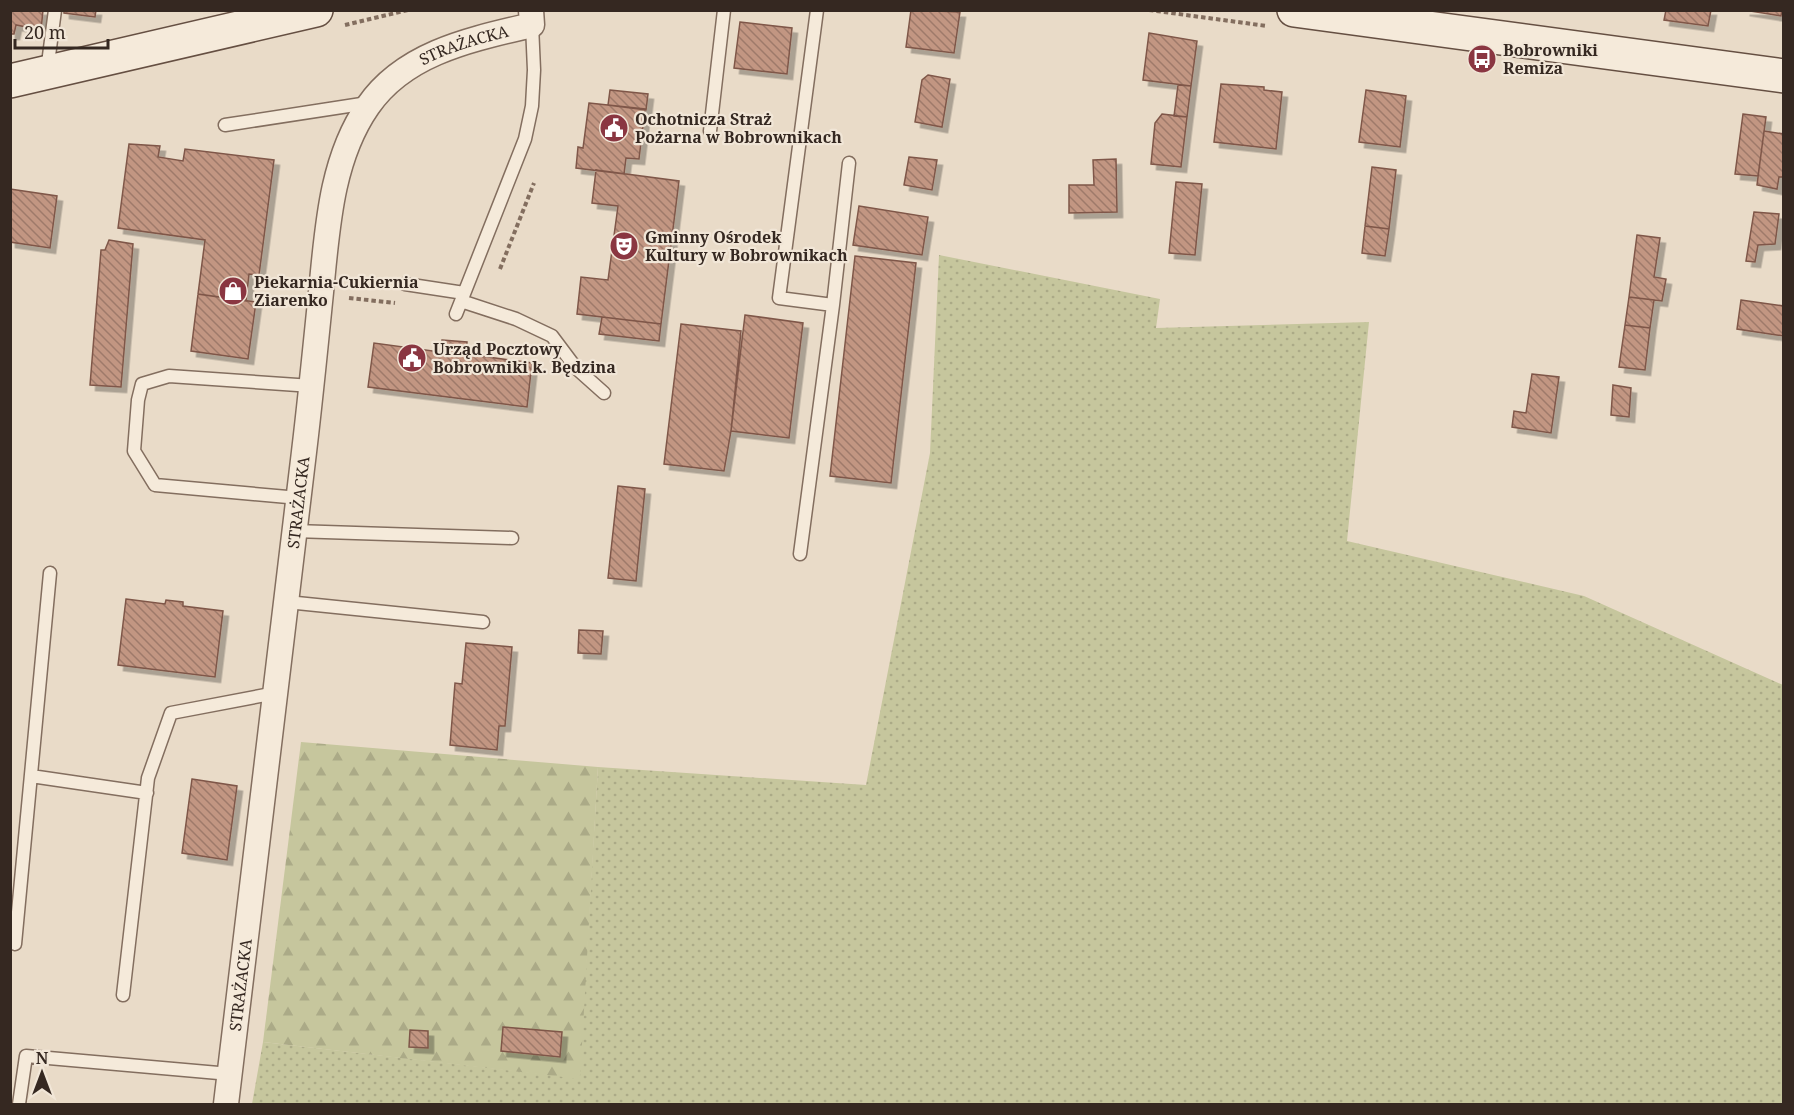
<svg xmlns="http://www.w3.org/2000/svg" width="1794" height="1115" font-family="'Noto Serif',serif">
<defs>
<pattern id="grass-dots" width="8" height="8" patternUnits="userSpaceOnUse" patternTransform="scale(1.5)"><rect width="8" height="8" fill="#c6c69d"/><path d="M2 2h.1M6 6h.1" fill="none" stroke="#abaa87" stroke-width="1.8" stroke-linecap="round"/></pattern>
<pattern id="forest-firs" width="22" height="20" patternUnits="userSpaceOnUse" patternTransform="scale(1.5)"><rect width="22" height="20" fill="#c6c69d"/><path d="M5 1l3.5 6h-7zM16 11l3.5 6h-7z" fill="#abaa87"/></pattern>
<pattern id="building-back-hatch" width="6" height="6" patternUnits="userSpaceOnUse" patternTransform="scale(1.5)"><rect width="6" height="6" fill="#c29682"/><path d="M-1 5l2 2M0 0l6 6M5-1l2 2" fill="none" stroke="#9e7a6a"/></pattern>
<filter id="shadow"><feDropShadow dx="5.5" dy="5.5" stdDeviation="0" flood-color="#0004"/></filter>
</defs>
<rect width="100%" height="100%" fill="#e9dbc8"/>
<!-- grass -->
<path fill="url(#grass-dots)" d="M939 255 1160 299 1156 328 1369 322 1347 541 1584 596 1783 685V1104H252L263 1042 579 1078 598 767 866 785 930 453Z"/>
<!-- forest -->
<path fill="url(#forest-firs)" d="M301 742 598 767 580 1079 263 1042Z"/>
<!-- building -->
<path fill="url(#building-back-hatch)" stroke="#7f5748" stroke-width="1.5" filter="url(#shadow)" d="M10 10H43L41 30 16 25 14 34H10Z
M64 10H96L95 17 64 13Z
M911 10 960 12 954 53 906 47Z
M1666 10H1711L1708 26 1664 20Z
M1744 10H1782L1781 16Z
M740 22 792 28 787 74 734 68Z
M1149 33 1197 41 1191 86 1143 80Z
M928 75 950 79 942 127 915 122 922 80Z
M1221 84 1264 87V90L1282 92 1276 149 1214 142Z
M1178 85 1191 86 1187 117 1174 116Z
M610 90 648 94 646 110 608 105Z
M1366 90 1406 96 1400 147 1359 142Z
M589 103 645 109 639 159 626 158 624 174 576 168 578 147 583 148Z
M1162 114 1187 117 1181 167 1151 164 1155 123Z
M1743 114 1766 117 1758 176 1735 174Z
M1764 131 1784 134V177H1779L1777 189 1757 185Z
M129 144 160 146 158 157 183 161 185 149 274 160 259 275 249 274 246 301 198 294 205 240 118 228Z
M909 157 937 160 932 190 904 185Z
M1116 159 1117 212 1069 213V185H1094L1093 160Z
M1372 167 1396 170 1389 229 1365 226Z
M596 170 679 181 661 324 577 314 581 277 608 280 618 206 592 203Z
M1176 182 1202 184 1195 255 1169 253Z
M10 189 57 196 50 248 10 242Z
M859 206 928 217 922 255 853 245Z
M1754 212 1779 214 1775 244 1758 245 1755 262 1746 261Z
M1365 226 1389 229 1385 256 1362 253Z
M1637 235 1660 238 1654 277 1666 279 1662 301 1629 297Z
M109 240 133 244 121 387 90 385 101 250H105Z
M855 256 916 263 891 483 830 476Z
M198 294 256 302 248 359 191 351Z
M1629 297 1654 300 1650 328 1625 325Z
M1741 300 1784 306V336L1737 329Z
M745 315 803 323 789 438 731 431Z
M602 317 661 324 659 341 599 334Z
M681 324 741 331 731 431 724 471 664 464Z
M1625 325 1650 328 1645 370 1619 367Z
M442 340 467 342 466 354 532 363 527 407 368 387 374 343 440 352Z
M1532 374 1559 377 1551 433 1512 427 1514 411 1526 413Z
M1613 385 1631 388 1629 417 1611 415Z
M618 486 645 489 636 581 608 578Z
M126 599 165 604 166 600 183 602V606L223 611 215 677 118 665Z
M579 630 603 631 601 654 578 653Z
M466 643 512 647 505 726H499L497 750 450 745 455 683 462 684Z
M192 779 237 786 227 860 182 853Z
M503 1027 562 1032 560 1057 501 1051Z
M410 1030 428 1031V1048L409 1047Z"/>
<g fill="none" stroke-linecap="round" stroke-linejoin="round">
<!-- lane casing -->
<g stroke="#836e5f" stroke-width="15">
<path id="lane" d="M47 71 55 10
M225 125 368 103
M710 131 724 10
M405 284 464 293
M461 301 516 319 552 336 576 368 604 393
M833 305 849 163
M456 314 525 139 532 106 534 70 532 25
M299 498 155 485 134 451 138 400 142 384 169 376 312 386
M294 531 512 538
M800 554 833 305 779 298 817 10
M287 602 483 622
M31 776 147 793
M15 944 50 573
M123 995 148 778 171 713 276 693
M19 1104 26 1056 230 1074"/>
</g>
<!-- street casing -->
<g stroke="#836e5f" stroke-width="27">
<g id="street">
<path id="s1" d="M226 1104C252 887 279 670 304 452 310 402 315 352 320 302 327 236 329 162 368 106 405 52 473 39 532 25L531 10"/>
</g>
</g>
<!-- secondary casing -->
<g stroke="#654f42" stroke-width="36">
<path id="secondary" d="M1294 10 1784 76
M10 81 316 10"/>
</g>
<!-- path -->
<path stroke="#836e5f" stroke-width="4" stroke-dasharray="4.5 3" stroke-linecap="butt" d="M1149 10 1267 26
M345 25 408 10
M500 269 534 183
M349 298 395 303"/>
<!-- lane -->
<use href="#lane" stroke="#f5eada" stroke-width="12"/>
<!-- street -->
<use href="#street" stroke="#f5eada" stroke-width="24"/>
<!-- secondary -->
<use href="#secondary" stroke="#f5eada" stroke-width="33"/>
</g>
<!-- icons -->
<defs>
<g id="bus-disc" transform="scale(1.5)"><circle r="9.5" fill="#8a3641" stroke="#f1e6d7"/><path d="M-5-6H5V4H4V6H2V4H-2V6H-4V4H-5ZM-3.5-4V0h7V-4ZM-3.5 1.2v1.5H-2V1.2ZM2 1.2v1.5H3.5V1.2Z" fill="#fff"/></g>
<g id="civic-disc" transform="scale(1.5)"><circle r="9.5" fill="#8a3641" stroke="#f1e6d7"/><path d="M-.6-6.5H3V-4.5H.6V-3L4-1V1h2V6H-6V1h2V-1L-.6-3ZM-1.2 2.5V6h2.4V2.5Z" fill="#fff"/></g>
<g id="theatre-disc" transform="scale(1.5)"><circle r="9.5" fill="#8a3641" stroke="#f1e6d7"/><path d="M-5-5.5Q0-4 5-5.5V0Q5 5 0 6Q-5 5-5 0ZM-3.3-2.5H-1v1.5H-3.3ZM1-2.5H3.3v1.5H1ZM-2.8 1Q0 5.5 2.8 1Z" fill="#fff"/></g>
<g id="shop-disc" transform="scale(1.5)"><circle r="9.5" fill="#8a3641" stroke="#f1e6d7"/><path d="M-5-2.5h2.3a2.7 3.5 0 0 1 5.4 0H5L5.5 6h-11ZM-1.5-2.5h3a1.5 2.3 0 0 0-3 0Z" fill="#fff"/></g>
</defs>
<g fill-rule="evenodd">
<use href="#bus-disc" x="1482" y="59"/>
<use href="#civic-disc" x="614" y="128"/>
<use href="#theatre-disc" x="624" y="246"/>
<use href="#shop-disc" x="233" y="291"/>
<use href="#civic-disc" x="412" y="358"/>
</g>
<g text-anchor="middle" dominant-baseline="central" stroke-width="4.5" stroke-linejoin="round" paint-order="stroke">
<!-- street labels -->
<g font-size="16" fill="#352821" stroke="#f1e6d7">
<text stroke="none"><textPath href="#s1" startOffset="1128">STRAŻACKA</textPath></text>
<text stroke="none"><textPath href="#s1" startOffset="606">STRAŻACKA</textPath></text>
<text stroke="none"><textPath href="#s1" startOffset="120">STRAŻACKA</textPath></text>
</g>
<!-- poi labels -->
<g font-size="16" font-weight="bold" fill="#352821" stroke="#f1e6d7" text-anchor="start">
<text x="1503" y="50">Bobrowniki<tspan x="1503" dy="18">Remiza</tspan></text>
<text x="635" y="119">Ochotnicza Straż<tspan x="635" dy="18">Pożarna w Bobrownikach</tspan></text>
<text x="645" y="237">Gminny Ośrodek<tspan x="645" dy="18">Kultury w Bobrownikach</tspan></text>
<text x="254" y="282">Piekarnia-Cukiernia<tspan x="254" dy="18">Ziarenko</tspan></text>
<text x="433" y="349">Urząd Pocztowy<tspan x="433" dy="18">Bobrowniki k. Będzina</tspan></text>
</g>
</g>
<!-- border -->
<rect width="1794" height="1115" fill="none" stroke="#352821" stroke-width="24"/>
<!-- north arrow -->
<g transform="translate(42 1073)" stroke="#f1e6d7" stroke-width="4.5" paint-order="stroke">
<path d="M0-4.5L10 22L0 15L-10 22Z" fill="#352821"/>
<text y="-9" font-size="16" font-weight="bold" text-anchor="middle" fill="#352821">N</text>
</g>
<!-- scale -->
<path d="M15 39v9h93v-9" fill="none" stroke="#352821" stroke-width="3"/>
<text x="24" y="39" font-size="18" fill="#352821" stroke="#f1e6d7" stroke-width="4.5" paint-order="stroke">20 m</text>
</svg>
